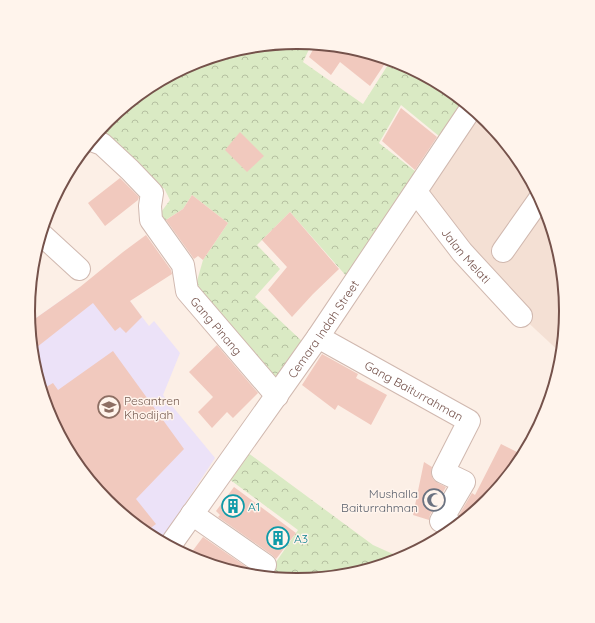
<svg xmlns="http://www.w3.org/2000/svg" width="595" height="623" font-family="Quicksand,sans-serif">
<defs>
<pattern id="forest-crowns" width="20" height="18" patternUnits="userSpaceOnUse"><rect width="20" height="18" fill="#daeac4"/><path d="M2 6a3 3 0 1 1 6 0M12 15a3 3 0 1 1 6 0" fill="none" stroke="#b5c0a1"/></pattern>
</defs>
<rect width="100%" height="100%" fill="#fcefe6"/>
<!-- residential -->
<path fill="#f4e0d4" d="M472 107 488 121 522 162 547 209 562 259 567 312 563 355 521 316 416 192Z"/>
<!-- education -->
<path fill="#ece2f8" d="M80 287 126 296 149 326 154 321 180 353 163 395 215 458 160 542 148 535 107 502 73 461 48 414 33 364 29 323Z"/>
<!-- forest -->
<path fill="url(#forest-crowns)" d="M298 42 312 43 303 62 363 104 391 60 397 62 447 88 467 104 445 141 401 105 379 143 420 175 348 278 290 212 257 245 280 269 255 297 305 344 276 388 195 288 203 260 228 223 192 195 183 209 161 223 156 219 170 200 164 188 152 193 91 140 107 121 148 87 195 62 245 47Z
M240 447 373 545 404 559 350 576 297 581 265 578 298 530 221 473Z"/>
<!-- building -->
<path fill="#f1c9be" d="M316 44 350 47 388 59 370 86 340 62 331 75 309 57Z
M401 108 437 137 415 170 382 141Z
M240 132 264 156 247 172 225 150Z
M120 178 139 197 138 200 105 226 88 203Z
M192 195 228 223 203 260 198 256 194 259 166 220 183 209Z
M290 212 339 269 313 294 292 317 268 290 287 267 262 240Z
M146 235 171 270 172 274 130 301 142 317 126 333 120 327 115 331 93 303 32 351 29 323 80 287 123 252Z
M217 345 258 393 233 418 227 412 212 428 198 412 213 397 189 372Z
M113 351 184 449 136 499 156 524 144 533 107 502 73 461 48 414 41 390 53 383 58 390Z
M322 354 358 374 356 378 387 395 371 425 338 405 335 410 302 385Z
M501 444 521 454 519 464 488 502 467 519 459 515 472 493 475 495Z
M424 462 432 467 431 473 433 479 438 483 446 487 430 515 429 520 413 515Z
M234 487 296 533 276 559 272 555 218 517 220 515 216 511Z
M203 537 258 575 263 577 245 576 194 560 188 557Z"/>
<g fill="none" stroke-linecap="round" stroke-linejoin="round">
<!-- minor casing -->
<g stroke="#d0b8af" stroke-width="24">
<g id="minor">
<path id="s1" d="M91 140 102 144 130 170 152 193 150 206 151 220 183 265 187 291 277 396"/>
<path id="s2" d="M416 192 462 252 521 316"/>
<path d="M41 234 79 269"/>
<path d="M503 251 541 197"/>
<path id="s3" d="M318 337 469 421 443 472 464 482 441 521 457 527"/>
<path d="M192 514 265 565"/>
<path id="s4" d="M169 547 318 337 472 107"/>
</g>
</g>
<!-- minor -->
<use href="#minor" stroke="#fff" stroke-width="22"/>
</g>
<!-- icons -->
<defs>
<g id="school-ring" transform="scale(1.15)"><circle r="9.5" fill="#fff4ec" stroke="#8d6e63" stroke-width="1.5"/><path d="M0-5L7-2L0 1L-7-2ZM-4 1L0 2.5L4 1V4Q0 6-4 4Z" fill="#8d6e63"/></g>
<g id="mosque-ring" transform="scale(1.15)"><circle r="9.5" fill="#fff4ec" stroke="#6b7280" stroke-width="1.5"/><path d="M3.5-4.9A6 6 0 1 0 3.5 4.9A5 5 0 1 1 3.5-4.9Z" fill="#6b7280"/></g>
<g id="building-ring" transform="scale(1.15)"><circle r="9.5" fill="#fff4ec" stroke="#0f9aa8" stroke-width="1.5"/><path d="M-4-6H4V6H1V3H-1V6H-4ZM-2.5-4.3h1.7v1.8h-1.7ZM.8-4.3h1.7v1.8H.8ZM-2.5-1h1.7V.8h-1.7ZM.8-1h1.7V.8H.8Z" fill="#0f9aa8"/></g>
</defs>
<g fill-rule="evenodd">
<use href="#school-ring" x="109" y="407"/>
<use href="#mosque-ring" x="434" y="500"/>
<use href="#building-ring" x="233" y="506"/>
<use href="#building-ring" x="278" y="538"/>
</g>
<g text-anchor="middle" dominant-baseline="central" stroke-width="3" stroke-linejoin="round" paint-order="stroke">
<!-- street labels -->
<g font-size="12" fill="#75524b" stroke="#fff4ec">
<text stroke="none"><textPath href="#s2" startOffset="81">Jalan Melati</textPath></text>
<text stroke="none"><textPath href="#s1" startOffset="236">Gang Pinang</textPath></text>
<text stroke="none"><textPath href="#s4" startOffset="267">Cemara Indah Street</textPath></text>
<text stroke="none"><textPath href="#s3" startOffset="110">Gang Baiturrahman</textPath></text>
</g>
<!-- education labels -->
<g font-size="12" fill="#785e54" stroke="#fff4ec" text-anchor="start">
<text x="124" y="400">Pesantren<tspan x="124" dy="14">Khodijah</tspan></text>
</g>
<!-- worship labels -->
<g font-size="12" fill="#5b616d" stroke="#fff4ec" text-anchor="end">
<text x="418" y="493">Mushalla<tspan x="418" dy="14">Baiturrahman</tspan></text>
</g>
<!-- culture labels -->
<g font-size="12" fill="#0d838f" stroke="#fff4ec" text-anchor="start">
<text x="248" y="506">A1</text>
<text x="294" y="538">A3</text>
</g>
</g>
<!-- crop -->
<path d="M0 0H595V623H0ZM35 311a262 262 0 1 1 524 0a262 262 0 1 1-524 0Z" fill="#fff4ec" fill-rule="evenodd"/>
<path fill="none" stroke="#75524b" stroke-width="2" d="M35 311a262 262 0 1 1 524 0a262 262 0 1 1-524 0Z"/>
</svg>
